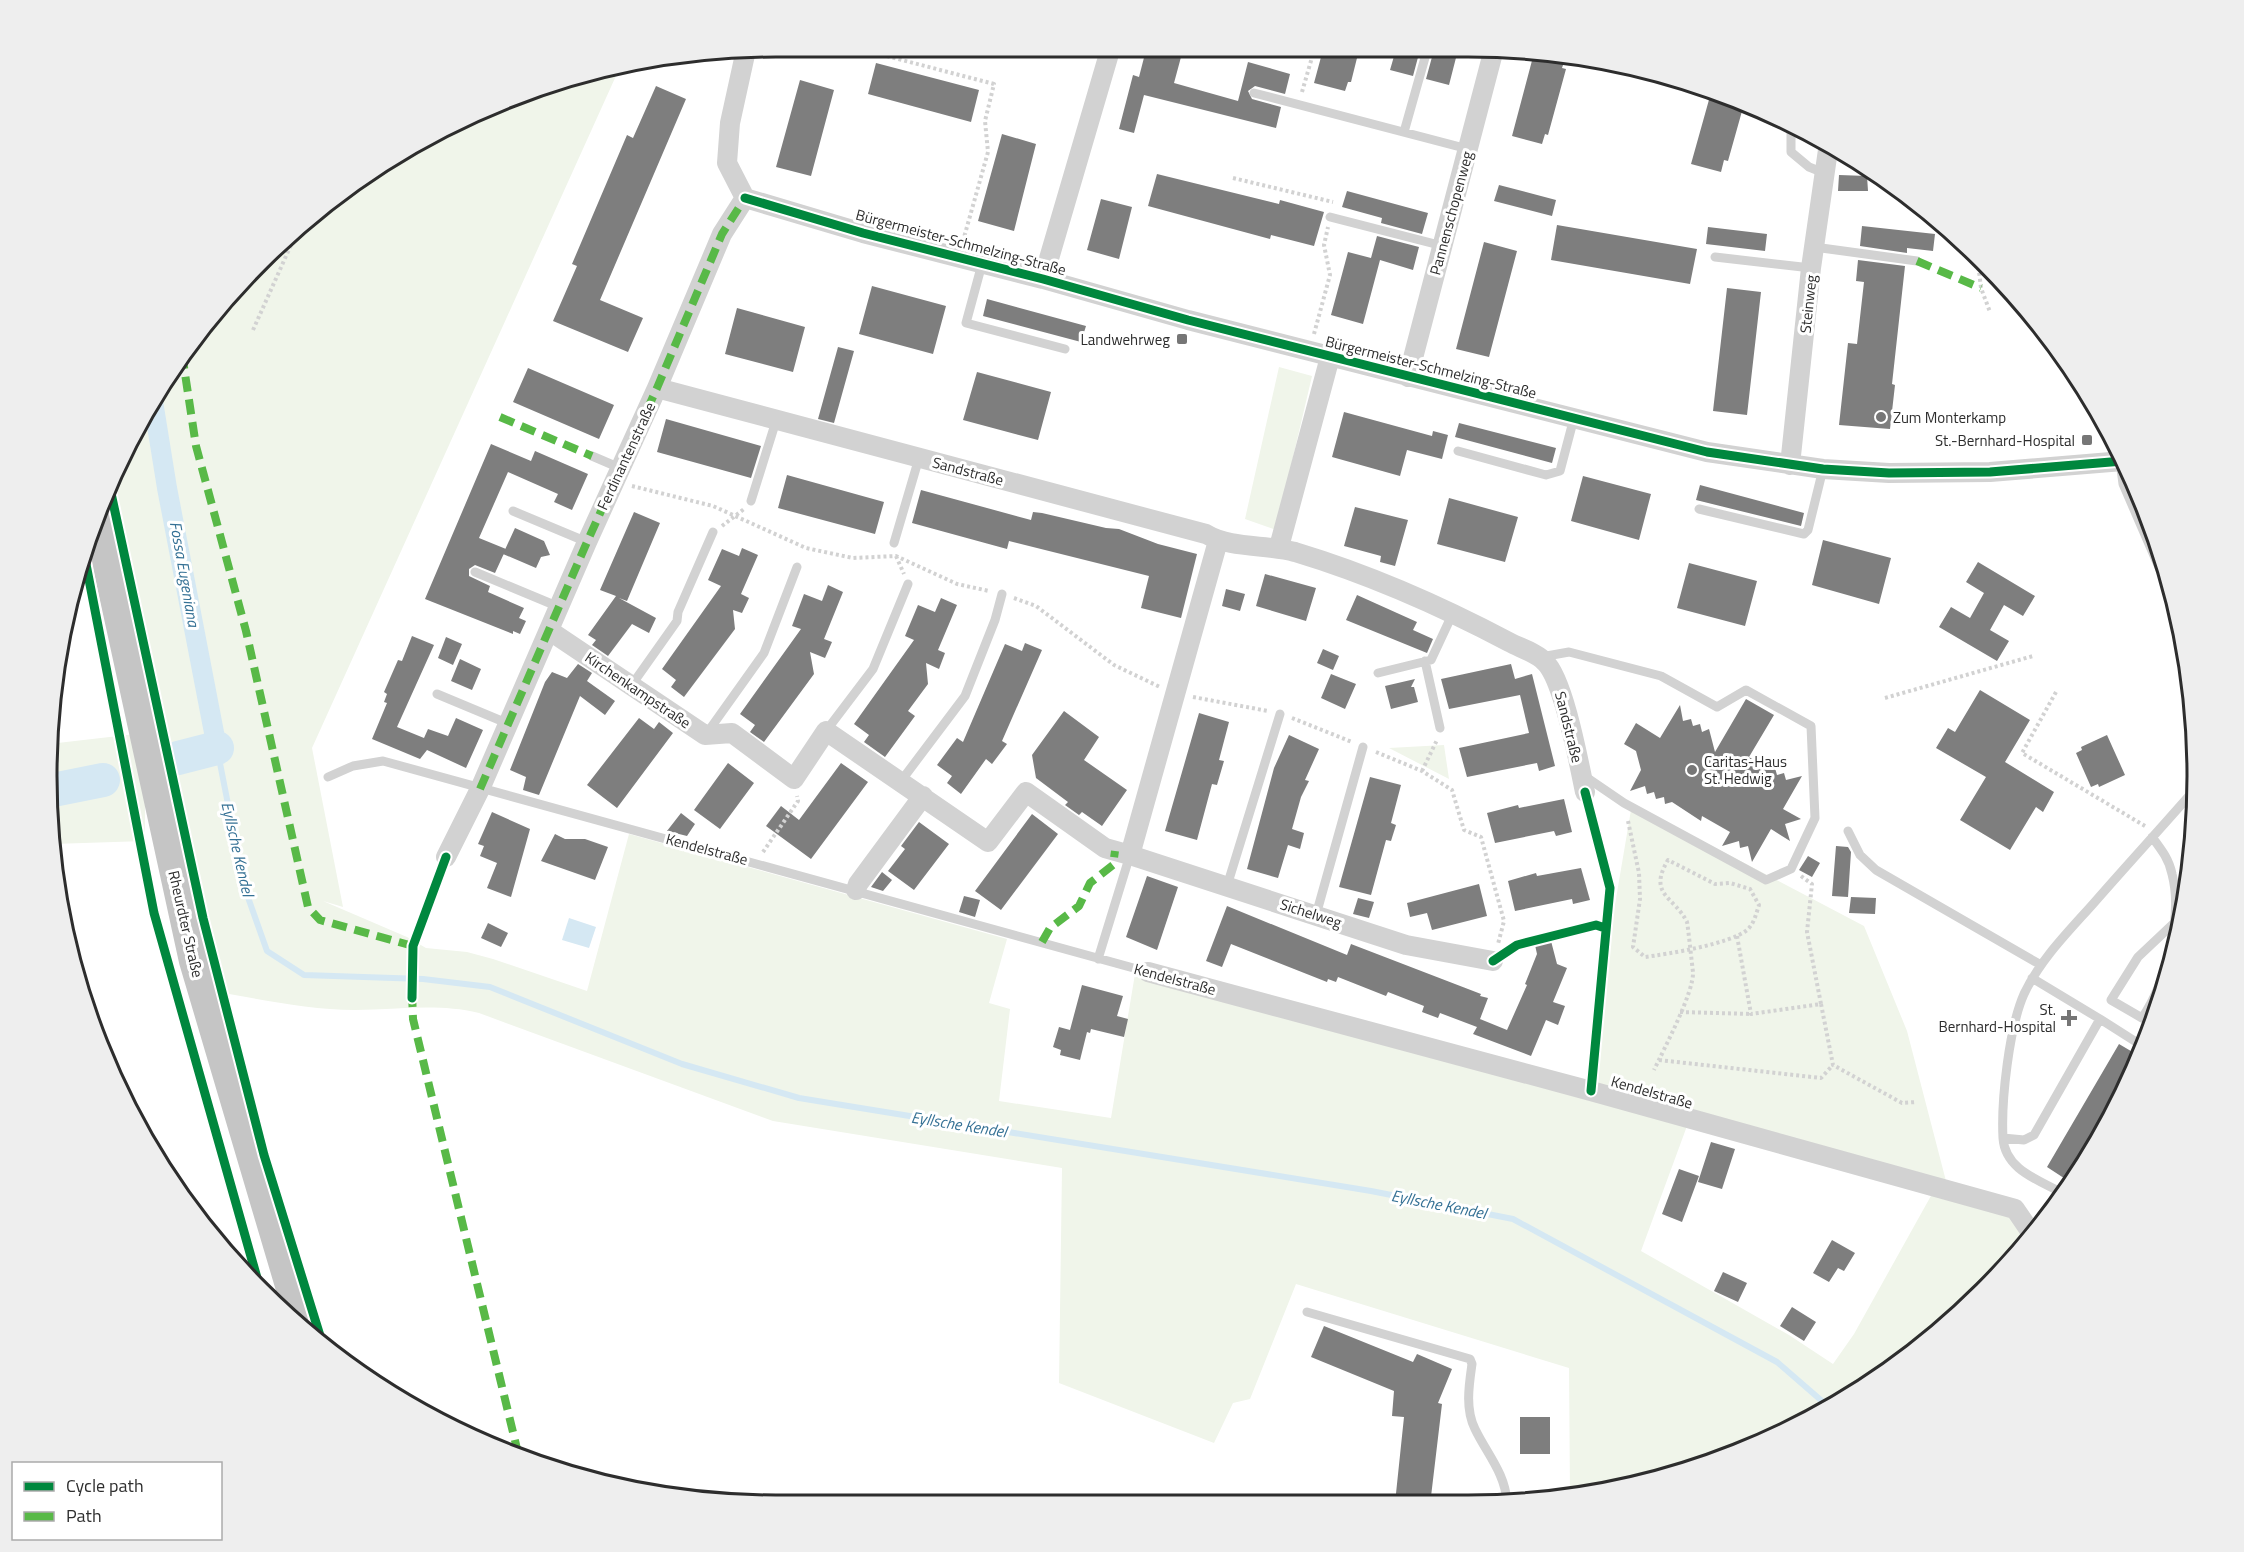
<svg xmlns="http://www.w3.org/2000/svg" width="2244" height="1552" font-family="'Titillium Web',sans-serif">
<rect width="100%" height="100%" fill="#fff"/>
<!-- green -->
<path fill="#f0f5ea" d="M620 67 312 748 343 907 323 901 407 937 426 948 467 952 493 959 587 991 629 834 1007 939 989 1003 1010 1009 999 1101 1111 1118 1135 974 1687 1126 1641 1251 1789 1335 1833 1364 1854 1334 1932 1194 2013 1216 2029 1237 1984 1292 1874 1382 1791 1430 1610 1492 1570 1496 1569 1368 1296 1284 1250 1399 1233 1403 1214 1443 1059 1383 1062 1168 773 1121 479 1013C437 1003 398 1010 355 1010 304 1010 251 997 200 989L186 836 145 735V841L53 844 47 776 49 744 144 733 101 499 169 371 227 295 371 169 497 102 587 71Z
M1279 367 1312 376 1276 530 1245 519Z
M1444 745 1449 779 1389 748Z
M1632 804 1864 926 1907 1031 1946 1181 1585 1082Z"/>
<!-- water -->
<path fill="#d5e8f3" d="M569 918 596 927 589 948 562 940Z"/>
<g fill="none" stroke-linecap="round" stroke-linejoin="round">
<!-- stream -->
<path stroke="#d5e8f3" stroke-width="6" d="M217 748 244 886 267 951 304 975 423 979 490 987 682 1064 799 1098 1371 1191 1513 1219 1777 1362 1830 1408"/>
<!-- canal -->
<path stroke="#d5e8f3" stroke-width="20" d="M153 401 167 488 217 748"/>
<!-- river -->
<path stroke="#d5e8f3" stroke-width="34" d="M178 758 217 748
M48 791 103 780"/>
</g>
<!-- building -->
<path fill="#7e7e7e" d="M1147 46H1184L1174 83 1238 101 1248 62 1290 74 1285 94 1255 86 1248 91 1252 99 1281 107 1276 128 1144 95 1134 133 1119 129 1133 75 1139 77Z
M1324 46H1360L1351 82H1348L1345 91 1314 83Z
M1397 46H1421L1413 76 1390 70Z
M1435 46H1459L1449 85 1426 79Z
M1534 53 1566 56 1562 68 1566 69 1548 135 1545 134 1542 144 1512 136Z
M876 63 979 90 971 122 868 94Z
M800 80 834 90 811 176 776 167Z
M656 86 686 99 600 300 643 318 628 352 553 321 577 266 572 264 627 135 633 138Z
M1712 89 1744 104 1728 161 1724 160 1721 172 1691 164Z
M1002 134 1036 144 1014 231 978 221Z
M1157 174 1279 204 1280 200 1324 212 1314 246 1271 235 1270 239 1148 206Z
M1839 175 1867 176 1868 191H1838Z
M1499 185 1556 200 1552 216 1494 201Z
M1347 191 1428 213 1422 234 1381 223 1382 218 1342 207Z
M1101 199 1132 207 1119 259 1087 250Z
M1557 225 1697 249 1690 284 1551 260Z
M1862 226 1935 234 1933 251 1907 248V253L1860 246Z
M1708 227 1767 234 1765 251 1706 244Z
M1377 236 1419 247 1413 270 1380 260 1363 324 1331 315 1348 252 1371 258Z
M1484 242 1517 251 1489 357 1456 349Z
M1858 260 1905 266 1892 384 1895 385 1890 429 1839 425 1848 343 1857 344 1864 282 1856 281Z
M872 286 946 306 933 354 859 334Z
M1727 288 1761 292 1747 415 1713 411Z
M987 299 1086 326 1081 342 983 316Z
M737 308 805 327 793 372 725 354Z
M838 347 854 351 834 423 818 419Z
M528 368 614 405 599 439 513 402Z
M977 372 1051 392 1038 440 963 420Z
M1344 412 1432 436 1433 431 1448 435 1442 459 1407 450 1400 476 1332 457Z
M666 419 761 446 751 478 657 452Z
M1459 423 1556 448 1552 463 1455 437Z
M491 444 531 461 535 451 588 474 572 510 554 502 558 494 508 472 479 538 506 549 495 573 475 565 469 569V576L490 586 488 592 524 608 519 618 526 621 520 634 513 631V634L425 599Z
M787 475 884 502 875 534 778 508Z
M1583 476 1651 494 1639 540 1571 521Z
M1700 485 1804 513 1801 526 1696 500Z
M921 490 1031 520 1033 512 1042 513 1106 528 1119 529 1158 544 1197 554 1181 618 1141 608 1149 576 1009 541 1007 549 912 523Z
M1449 498 1518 517 1505 562 1437 544Z
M1355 507 1408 520 1395 566 1380 562 1381 556 1344 546Z
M634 512 660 523 627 601 619 598 656 618 649 633 632 624 608 656 592 645 596 640 588 635 616 596 600 590Z
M515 528 544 541 550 555 541 557 536 568 503 554Z
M1823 540 1891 558 1879 604 1812 585Z
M742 548 758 555 741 594 749 598 742 613 733 610 735 629 684 697 671 687 676 680 662 669 721 586 708 580 722 549 739 556Z
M1978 562 2035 596 2023 616 2004 605 1990 630 2009 641 1997 661 1939 627 1951 607 1970 618 1984 593 1966 582Z
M1689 563 1757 581 1745 626 1677 608Z
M1265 574 1316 588 1306 621 1256 606Z
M828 585 843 592 824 639 832 642 825 658 810 652 814 674 764 742 750 732 755 725 740 714 801 629 792 626 804 594 822 601Z
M1226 589 1245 594 1240 611 1222 606Z
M1357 595 1417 622 1413 630 1433 639 1427 653 1346 620Z
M941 598 957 605 938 650 945 653 939 669 926 663 928 684 908 711 915 716 885 757 864 742 869 735 854 724 914 640 905 636 918 605 935 612Z
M412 636 434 645 397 727 424 738 428 729 448 736 456 718 483 730 466 768 427 750 420 759 372 739 387 703 384 702 387 694 384 692 398 660 402 661Z
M446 637 462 644 453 665 438 658Z
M1025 643 1042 650 1002 741 1007 744 992 764 986 759 961 794 947 783 952 776 937 765 957 738 963 742 1005 644 1022 651Z
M1323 649 1339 656 1333 670 1317 663Z
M460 659 481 669 472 690 451 681Z
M578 664 592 673 587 681 615 701 605 715 580 696 539 795 523 790 526 777 510 770 545 682 552 672 567 678Z
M1511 664 1515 679 1532 674 1555 766 1539 771 1537 763 1467 777 1459 748 1529 733 1520 695 1449 709 1441 679Z
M1331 674 1356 684 1345 709 1321 698Z
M1415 679 1411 687H1414L1418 702 1391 709 1385 686Z
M1980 690 2030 720 2005 762 2054 792 2043 812 2036 807 2010 850 1960 820 1986 777 1936 748 1948 728 1955 732Z
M1746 699 1774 715 1749 757 1769 770 1775 768 1777 775 1784 773 1786 780 1802 776 1783 809 1801 819 1785 824 1790 841 1771 829 1752 862 1748 846 1740 848 1739 841 1722 846 1730 832 1702 816 1701 821 1672 802 1665 804 1664 797 1656 799 1654 792 1647 794 1645 786 1630 791 1641 770 1636 751 1624 744 1636 723 1660 738 1680 705 1683 721 1691 719 1693 726 1700 724 1702 732 1709 729 1715 752Z
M1064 711 1099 737 1084 760 1127 790 1102 826 1082 812 1079 815 1065 805 1068 802 1036 778 1032 755Z
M1199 713 1229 722 1219 760 1224 761 1217 785 1212 784 1197 840 1165 831Z
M639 718 654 729 659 722 673 733 617 808 587 785Z
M1289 735 1319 749 1305 780 1309 781 1301 797 1292 829 1304 833 1300 849 1288 845 1278 878 1247 869 1274 768Z
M2107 735 2125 775 2099 787 2098 784 2091 787 2076 753 2082 750 2081 747Z
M728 763 754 783 720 829 694 810Z
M841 763 868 782 811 859 766 826 781 806 799 820Z
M1370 777 1401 785 1391 823 1396 825 1391 841 1386 840 1371 895 1339 887Z
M1564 799 1572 832 1556 836 1554 831 1495 843 1487 813 1518 805 1519 808Z
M492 812 530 829 511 897 487 888 497 863 480 856 484 846 478 844Z
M681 813 695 824 687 836 667 831Z
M1032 814 1058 834 1001 910 975 891Z
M919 822 949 844 914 890 888 871 905 849 901 846Z
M555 834 565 839H585L608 847 595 880 541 861Z
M1836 846 1848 847 1851 852 1848 897 1832 896Z
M1808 856 1820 863 1812 877 1799 870Z
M1581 868 1590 900 1573 904 1572 899 1515 911 1508 881 1536 873 1537 876Z
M882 872 892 880 883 891 871 887Z
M1147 876 1178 887 1157 950 1126 937Z
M1479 884 1487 916 1432 930 1427 913 1410 917 1407 903Z
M964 896 980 900 975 917 959 912Z
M1851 897 1876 898 1875 914 1849 913Z
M1358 898 1374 902 1369 918 1353 914Z
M1227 906 1347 955 1351 944 1481 994 1480 996 1488 998 1477 1027 1480 1019 1507 1030 1527 985 1525 984 1537 954 1535 945 1551 941 1557 964 1567 968 1553 1002 1565 1006 1558 1025 1546 1020 1531 1056 1473 1034 1477 1027 1440 1013 1438 1018 1422 1012 1424 1006 1388 992 1386 996 1338 977 1336 982 1328 979 1327 982 1231 944 1222 967 1206 961Z
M488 923 508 933 501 947 481 938Z
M1082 985 1123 996 1117 1016 1128 1019 1124 1037 1091 1029 1090 1033 1087 1032 1080 1060 1060 1055 1061 1050 1053 1047 1059 1027 1070 1030Z
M2119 1044 2141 1057 2073 1184 2047 1167Z
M1711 1142 1735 1149 1722 1189 1698 1182Z
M1679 1169 1699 1176 1682 1222 1662 1214Z
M1832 1240 1855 1253 1844 1271 1838 1268 1829 1282 1813 1273Z
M1723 1272 1747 1283 1738 1302 1714 1291Z
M1792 1307 1816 1322 1804 1341 1780 1326Z
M1324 1326 1413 1362 1417 1354 1452 1369 1438 1403 1442 1404 1430 1505 1395 1503 1404 1417 1392 1416 1394 1391 1311 1357Z
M1520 1417H1550V1454H1520Z"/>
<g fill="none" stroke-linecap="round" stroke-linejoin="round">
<!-- path -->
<path stroke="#d2d2d2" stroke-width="4" stroke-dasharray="3 3" stroke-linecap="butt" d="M852 47 994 84 985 121 988 152 963 241
M1302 92 1315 47
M1233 178 1333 202
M1977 255 1981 288 1990 312
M253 330 295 236
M1314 334 1330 275 1324 245 1328 227
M632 486 713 506 806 548 853 558 896 556 957 584 989 591
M722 526 744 509
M896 556 904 574
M1014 598 1036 606 1114 665 1160 687
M2056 692 2022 753 2145 826
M1193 697 1268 711
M1885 698 2033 656
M1292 718 1352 742
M1376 752 1422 771 1452 790 1464 830 1481 837 1504 921 1498 944
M1422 771 1437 740
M1628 821 1639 873 1640 899 1633 947 1645 957C1668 954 1730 944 1747 930 1754 924 1756 914 1759 905L1750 889 1730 883 1715 884 1668 860C1647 895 1675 897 1687 922 1688 926 1692 965 1693 972 1694 992 1664 1049 1654 1070
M763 852 798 801 797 796
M1801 876 1812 884 1807 932 1821 1004
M1737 936 1751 1014 1821 1004 1833 1065 1902 1103 1916 1102
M1680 1012 1751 1014
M1659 1060 1821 1078 1833 1065"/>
<!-- service -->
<path stroke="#d2d2d2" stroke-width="9" d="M1254 93 1468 149
M1791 125V152L1809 167 1824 173
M1404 132 1428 47
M1330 217 1443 246
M1814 247 1917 261
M1715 257 1811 268
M982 264 966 323 1065 349
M1458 451 1546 475 1560 471 1574 418
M592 456 620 468
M2120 462 2123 484 2174 602
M751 501 776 421
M1699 509 1804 534 1808 530 1823 469
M513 511 587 542
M894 543 919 458
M475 572 559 607
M1541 657 1569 652 1661 676 1717 707 1746 690 1811 726 1815 818 1791 869 1766 880 1624 803 1583 775
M1425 661 1440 728
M1378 673 1431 660 1452 615
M631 686 677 621 678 612 713 532
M437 694 509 724
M826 731 873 669 908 584
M707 733 764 653 797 567
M328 777 353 766 383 761 1148 972
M901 781 965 696 995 620 1002 594
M1848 831 1860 855 1876 870 2041 965
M2152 837C2161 849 2169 859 2172 874 2183 915 2166 983 2142 1018L2111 1000 2138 957 2173 924
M1227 886 1280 714
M1316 915 1363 747
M1098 959 1130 855
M2032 978 2100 1019
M2144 1047 2100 1019 2034 1135 2024 1140 2003 1138C2001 1101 2009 1028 2024 994 2040 960 2068 932 2093 904 2127 865 2162 827 2196 788
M2003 1138C2005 1170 2039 1180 2064 1194
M1307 1312 1470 1359 1472 1364C1469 1385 1465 1409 1475 1429 1487 1454 1505 1473 1507 1502"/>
<!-- minor -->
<path stroke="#d2d2d2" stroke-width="20" d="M745 198 863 233 1043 279 1188 320 1707 452 1823 469 1889 473 1990 472 2123 461
M745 198 727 163 730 123 746 50
M1043 279 1111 47
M1408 377 1494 49
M657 388 1206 534C1231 549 1266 544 1295 552 1368 574 1441 606 1509 642 1520 648 1537 653 1545 662 1564 680 1579 764 1585 792
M1790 465 1811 268 1829 143
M1279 547 1330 357
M550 631 705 735 732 733 794 779 826 731 988 842 1026 792 1105 848 1130 855 1218 541
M1130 855 1406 945 1493 961
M446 857 480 789 587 542 657 388 722 234 745 198
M856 890 858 884 923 796
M1148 972 1591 1091 2015 1209 2032 1234"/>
<!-- primary -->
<path stroke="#c5c5c5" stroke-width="30" d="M97 516 194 961 302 1326"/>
<!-- quiet -->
<path stroke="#58b947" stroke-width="8" stroke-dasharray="15 8" stroke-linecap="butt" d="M1917 261 1981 288
M182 354 196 446 246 631 308 907 320 920 413 946
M500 417 592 456
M480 789 587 542 657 388 722 234 745 198
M1042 942 1050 928 1079 906 1090 883 1113 865 1115 851
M412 992 413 1019 519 1457"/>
<!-- cycleway casing -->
<g stroke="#fff" stroke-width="13">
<path id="cycleway" d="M745 198 863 233 1043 279 1188 320 1707 452 1823 469 1889 473 1990 472 2123 461
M109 484 203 918 264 1155 322 1342
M85 559 154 913 261 1292
M1585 792 1610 888 1591 1091
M1493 961 1517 945 1596 925 1605 928
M412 998 413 946 446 857"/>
</g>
<!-- cycleway -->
<use href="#cycleway" stroke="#00873e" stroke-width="9"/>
</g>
<!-- markers -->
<g fill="#767676" stroke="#fff" stroke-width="2">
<rect x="1176" y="333" width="12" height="12" rx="3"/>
<circle cx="1881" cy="417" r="6"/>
<rect x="2081" y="434" width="12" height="12" rx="3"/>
<circle cx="1692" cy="770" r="6"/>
<path d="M2066 1009h6v6h6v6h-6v6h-6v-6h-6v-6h6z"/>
</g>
<g text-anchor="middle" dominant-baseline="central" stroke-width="6" stroke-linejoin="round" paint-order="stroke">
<!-- street labels -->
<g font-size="15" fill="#2d2d2d" stroke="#fff">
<text transform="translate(1451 213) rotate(-75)">Pannenschopenweg</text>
<text transform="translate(961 242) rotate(15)">Bürgermeister-Schmelzing-Straße</text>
<text transform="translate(1808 304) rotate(-84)">Steinweg</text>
<text transform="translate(1431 367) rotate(14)">Bürgermeister-Schmelzing-Straße</text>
<text transform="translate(626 456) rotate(-65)">Ferdinantenstraße</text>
<text transform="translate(968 471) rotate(15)">Sandstraße</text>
<text transform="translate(638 690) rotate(34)">Kirchenkampstraße</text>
<text transform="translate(1569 727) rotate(76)">Sandstraße</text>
<text transform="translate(707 849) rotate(15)">Kendelstraße</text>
<text transform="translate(1311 913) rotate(18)">Sichelweg</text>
<text transform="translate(186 924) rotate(77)">Rheurdter Straße</text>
<text transform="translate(1175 979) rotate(15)">Kendelstraße</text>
<text transform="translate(1652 1092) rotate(16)">Kendelstraße</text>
</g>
<!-- poi labels -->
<g font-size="15" fill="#2d2d2d" stroke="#fff" text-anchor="end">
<text x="1170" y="339">Landwehrweg</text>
<text x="1893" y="417" text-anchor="start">Zum Monterkamp</text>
<text x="2075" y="440">St.-Bernhard-Hospital</text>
<text x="1704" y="761" text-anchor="start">Caritas-Haus<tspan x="1704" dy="17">St. Hedwig</tspan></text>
<text x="2056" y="1009">St.<tspan x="2056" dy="17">Bernhard-Hospital</tspan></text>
</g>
<!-- water labels -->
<g font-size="16" font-style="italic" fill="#357195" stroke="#fff">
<text transform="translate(185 574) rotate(80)">Fossa Eugeniana</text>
<text transform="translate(238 849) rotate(77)">Eyllsche Kendel</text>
<text transform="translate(959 1124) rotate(9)">Eyllsche Kendel</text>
<text transform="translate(1439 1204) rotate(11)">Eyllsche Kendel</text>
</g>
</g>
<!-- crop -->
<path d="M0 0H2244V1552H0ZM776 57H1468A719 719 0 0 1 2187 776V776A719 719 0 0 1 1468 1495H776A719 719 0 0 1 57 776V776A719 719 0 0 1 776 57Z" fill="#eee" fill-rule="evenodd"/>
<path fill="none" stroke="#2d2d2d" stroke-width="3" d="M776 57H1468A719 719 0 0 1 2187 776V776A719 719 0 0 1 1468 1495H776A719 719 0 0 1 57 776V776A719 719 0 0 1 776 57Z"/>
<!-- legend -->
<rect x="12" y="1462" width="210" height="78" fill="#ffffff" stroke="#ababab" stroke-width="1.5"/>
<rect x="24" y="1482" width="30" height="9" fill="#00873e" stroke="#ababab" stroke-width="1.5"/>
<text x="66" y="1492" font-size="18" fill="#2d2d2d">Cycle path</text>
<rect x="24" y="1512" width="30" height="9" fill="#58b947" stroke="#ababab" stroke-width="1.5"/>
<text x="66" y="1522" font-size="18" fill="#2d2d2d">Path</text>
</svg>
